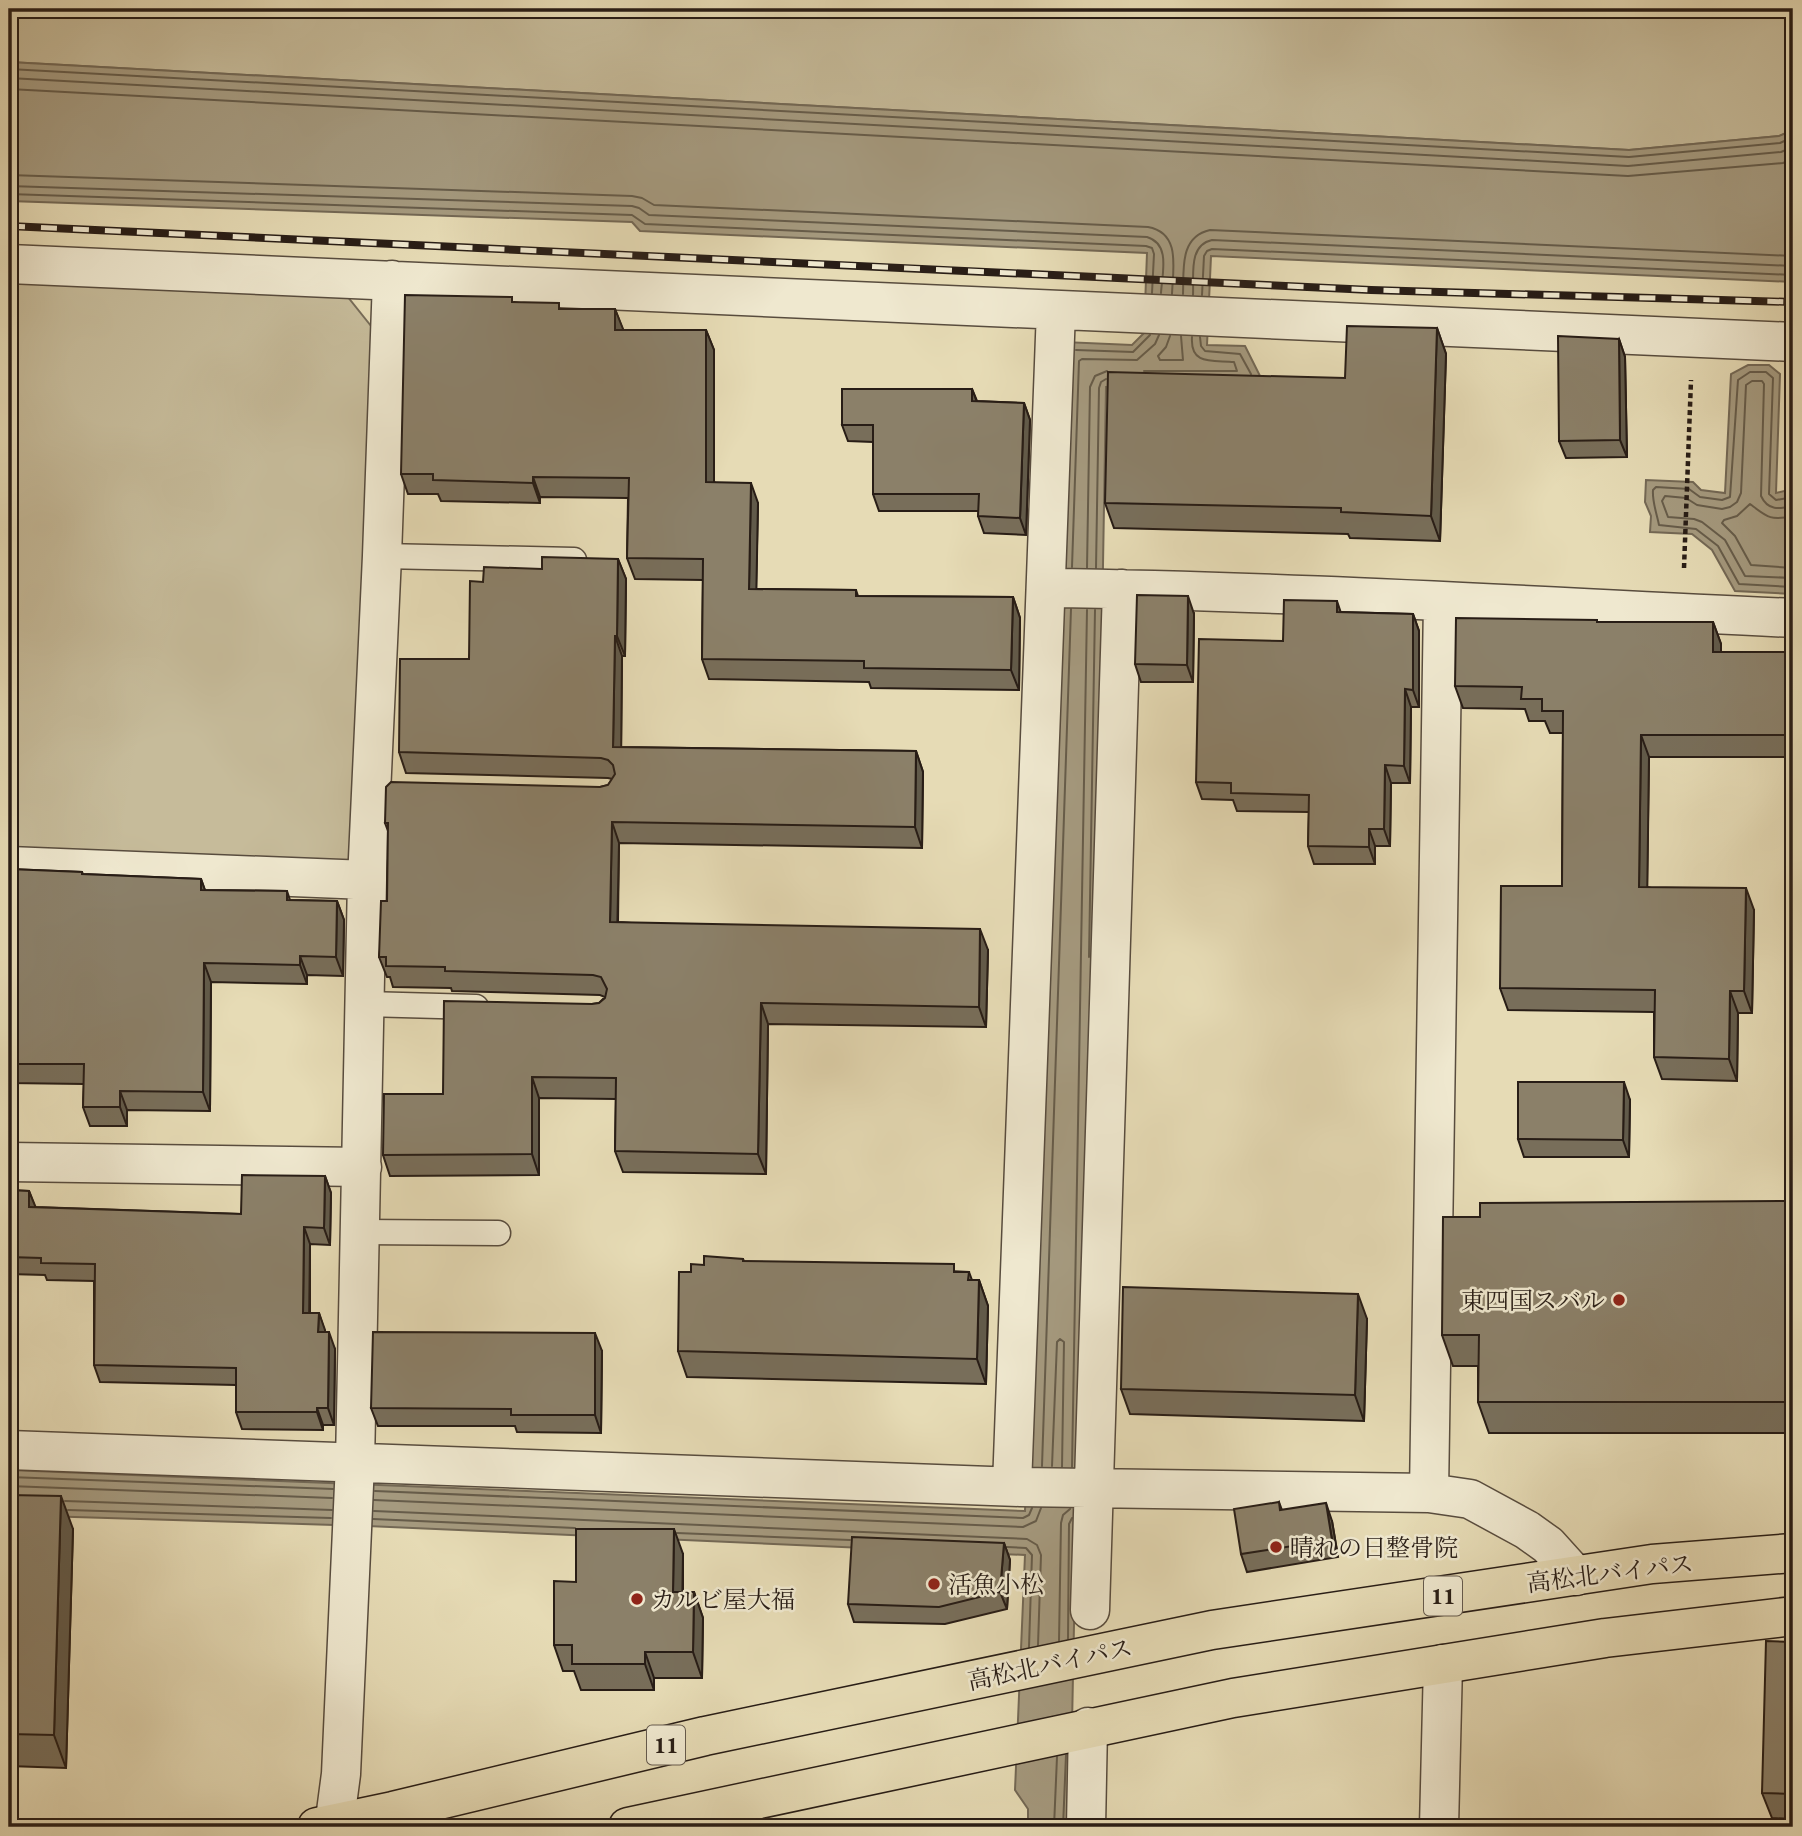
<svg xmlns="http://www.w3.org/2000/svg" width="1802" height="1836" font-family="'EB Garamond','Noto Serif JP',serif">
<rect width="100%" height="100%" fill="#e6dbb5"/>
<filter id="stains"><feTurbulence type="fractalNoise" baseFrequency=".00286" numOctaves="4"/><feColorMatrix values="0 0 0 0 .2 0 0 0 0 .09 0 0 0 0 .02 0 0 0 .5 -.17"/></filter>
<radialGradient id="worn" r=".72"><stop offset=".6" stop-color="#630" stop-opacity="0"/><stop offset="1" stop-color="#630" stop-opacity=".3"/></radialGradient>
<!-- green -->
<path fill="#c6bb9a" stroke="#776c58" stroke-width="2" d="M9 9H1793V130L1780 136 1629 150 9 62Z
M9 282 347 296 375 331 357 864 9 851Z"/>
<!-- water -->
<path fill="#a59a7f" stroke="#736855" stroke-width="2" d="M9 62 1629 150 1779 136 1793 130V282L1211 256 1207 345 1245 346 1260 376 1291 389 1106 387 1087 1514 1076 1524 1070 1827H1028V1809L1015 1790 1025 1555 367 1526 9 1515V1470L1025 1511 1064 342 1132 345 1144 333 1147 253 640 231 632 222 9 201Z
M1748 365H1769L1780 374 1776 493 1793 489V594L1735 591 1712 550 1692 534 1650 532 1651 516 1645 502 1646 480 1693 482 1701 490 1725 493 1731 374Z"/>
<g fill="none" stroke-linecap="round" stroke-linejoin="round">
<!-- shore -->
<path stroke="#665c4a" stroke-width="2" d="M9 69 1629 157 1780 143 1793 137
M9 78 1628 166 1781 152 1793 147
M9 89 1628 176 1783 163 1793 159
M9 175 632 196 642 198 654 205 1148 227C1181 233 1173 268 1172 294
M9 186 632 206 639 208 649 215 1147 237C1171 244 1162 274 1161 293
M9 194 632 215 645 224 1146 246 1152 248 1154 254 1152 293
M1183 294C1184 270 1179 237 1210 230L1793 256
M1193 295C1194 276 1188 245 1212 240L1793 266
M1202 295 1204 256 1207 251 1212 249 1793 275
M1170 336 1166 347 1158 356 1160 360H1183L1181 336
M1200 337 1201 346 1205 351 1240 354 1251 374
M1076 350 1133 352 1150 335
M1144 371H1237L1234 362C1213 360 1190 366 1192 337
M1793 497 1776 500 1769 494 1773 378 1766 372H1750L1738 380 1730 497 1722 500 1700 497 1689 489 1656 487 1653 490C1652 502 1657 514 1659 525L1696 529 1718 546 1739 584 1793 587
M1793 506C1779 509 1768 511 1761 496L1764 384 1762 381H1752L1746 385 1741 493 1737 502 1730 507 1722 509 1697 505 1686 498 1665 496 1662 501 1668 517 1694 519 1702 522 1725 540 1745 576 1793 578
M1793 516C1770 521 1767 517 1750 504L1737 516 1724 520 1722 523 1735 536 1751 565 1793 568
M1072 567 1079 361 1082 359 1137 360 1155 344 1159 335
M1087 568 1090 387 1095 376 1107 371
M1096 568 1099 388 1101 382 1106 379
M1089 957 1095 610
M1042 1466 1071 609
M1052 1466 1057 1342 1060 1339 1064 1342 1062 1467
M1072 1467 1087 610
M9 1477 333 1489
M9 1486 332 1498
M375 1491 1023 1518 1029 1515 1032 1508
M374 1500 1023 1527 1036 1521 1041 1508
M65 1501 332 1510
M68 1510 331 1518
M374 1511 1027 1539 1037 1545 1041 1555 1038 1645
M373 1519 575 1528
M677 1533 850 1540
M1007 1547 1026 1548 1032 1555 1029 1647
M1068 1639 1069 1524 1072 1518
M1059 1641 1061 1523 1063 1515 1070 1509
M1054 1827 1057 1757
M1063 1827 1066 1755"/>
<!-- service casing -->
<g stroke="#584c3e" stroke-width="27">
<path id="service" d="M382 556 574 560
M365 1004 476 1007
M361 1232 498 1233"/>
</g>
<!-- minor casing -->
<g stroke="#584c3e" stroke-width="41">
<path id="minor" d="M9 264 1793 342
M1047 588C1296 591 1545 607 1793 618
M9 866 367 880
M9 1162 362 1167
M9 1450 1020 1487 1429 1493 1470 1499 1527 1530 1548 1545 1576 1576
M1012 1486 1056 310
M1429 1493 1443 602
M1090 1610 1122 589
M334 1827 341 1774 355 1463 367 880 382 556 392 280
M1086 1827 1088 1727
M1439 1827 1443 1664"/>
</g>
<!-- trunk casing -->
<g stroke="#281d16" stroke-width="41">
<path id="trunk" d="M317 1827 393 1811 705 1736 1212 1630 1652 1564 1793 1553
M628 1827 1233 1698 1605 1638 1793 1616"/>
</g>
<!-- path -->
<path stroke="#281d16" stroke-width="4.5" stroke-dasharray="5 3.5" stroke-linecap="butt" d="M1684 568 1691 380"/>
<!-- service -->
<use href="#service" stroke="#efe8cf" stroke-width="24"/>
<!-- minor -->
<use href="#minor" stroke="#efe8cf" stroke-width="38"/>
<!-- trunk -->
<use href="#trunk" stroke="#e6dbb5" stroke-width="38"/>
<!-- rail casing -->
<g stroke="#281d16" stroke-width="8">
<path id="rail" d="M9 226 1371 290 1793 302"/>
</g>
<!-- rail -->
<use href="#rail" stroke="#efe8cf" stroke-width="5" stroke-dasharray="16" stroke-linecap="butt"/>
</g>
<!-- wall -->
<path fill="#786e5a" stroke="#281d16" stroke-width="2" d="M514 302 561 309H615L623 330H706L714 350V482L758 503 756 589 856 590 858 596 1013 597 1020 618 1019 690 871 688 869 682 709 679 702 659 703 580 635 579 627 558 628 498 540 497V503L441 501 438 494H408L401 474Z
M1437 328 1446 354 1440 541 1350 538 1348 534 1114 528 1105 503 1345 378Z
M1619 339 1625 357 1627 457 1566 458 1559 441Z
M972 389 977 401 1024 403 1030 420 1026 535 984 533 978 516 979 511H879L873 494V442L848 441 842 425Z
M618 559 626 579 625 656H622L621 747 916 751 923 772 922 848 619 843 618 922 988 950 986 1027 768 1024 766 1174 623 1172 615 1151 616 1099 539 1098V1175L390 1176 383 1155 443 1094 592 1004 599 1003 605 997 600 995 452 991 451 988 393 987 390 977H387L379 957 387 901 388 831 385 823 600 787 608 785 612 779 608 778 406 773 399 752 469 659 483 582 542 569Z
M1341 612 1413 614 1419 631V707H1411L1410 783H1391L1390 846H1375V864H1314L1308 846 1309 812 1237 811 1233 800 1202 799 1196 782 1283 641Z
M1194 614 1193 682H1141L1135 664Z
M1598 622H1713L1721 644V652H1793V757H1649L1647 887 1754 910 1752 1013H1738L1737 1081 1662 1079 1654 1057V1012L1508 1010 1500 988 1562 886 1563 733H1550L1545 721H1529L1525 709 1463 708 1455 686Z
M9 869 82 872 83 874 201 879 205 890 287 891 290 900 337 901 344 920 343 976 307 975V984L211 982 210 1111 127 1110V1126H90L83 1107 84 1084 9 1083Z
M1630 1100 1629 1157H1524L1518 1139Z
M325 1176 331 1193 330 1245 310 1244V1313H319L325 1332 335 1349 334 1425H323V1430L242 1429 236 1412V1385L100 1382 94 1365V1281L47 1280 45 1275 9 1274V1190L29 1191 35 1207 241 1214Z
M1793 1206V1433H1489L1478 1402V1366H1453L1442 1335 1480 1217Z
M743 1259 744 1261 969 1272 972 1280H979L988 1306 986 1384 687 1377 678 1351 691 1272 704 1265Z
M1367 1319 1364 1421 1130 1414 1121 1389Z
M602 1351 601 1433 517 1432 515 1426H378L371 1408Z
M9 1495 73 1529 66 1768 9 1766Z
M1279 1502 1282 1510 1332 1521 1338 1557 1247 1572 1241 1554Z
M1004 1543 1010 1560 1007 1609 945 1624 854 1622 848 1604Z
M683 1554V1592H694L703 1618 702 1678H654V1690H581L574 1671H563L554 1645 576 1582Z
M1793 1642V1819L1772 1818 1762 1793Z"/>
<!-- shaded-wall -->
<path fill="#615a4a" stroke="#281d16" stroke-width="2" d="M615 309 623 329V350L615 330Z
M1437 328 1446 354 1440 541 1431 516Z
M706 330 714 350V502L706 482Z
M1619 339 1625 357 1627 457 1620 440Z
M972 389 978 405 972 401Z
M1024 403 1030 420 1026 535 1020 518Z
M533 477 540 497V503L533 483Z
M751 483 758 503 756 609 749 589Z
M618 559 626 579 625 656 617 636Z
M1188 596 1194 614 1193 682 1187 665Z
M1013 597 1020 618 1019 690 1011 670Z
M1337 601 1343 619 1337 612Z
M1413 614 1419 631V707L1413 690Z
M1713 622 1721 644V674L1713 652Z
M615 636 622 656 621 768 613 747Z
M1405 689 1411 707 1410 783 1404 766Z
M1641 735 1649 757 1647 909 1639 887Z
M916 751 923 772 922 848 915 827Z
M1385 765 1391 783 1390 846 1384 829Z
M612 822 619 843 617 942 610 922Z
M1369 829 1375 846V864L1369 847Z
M201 879 208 899 201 890Z
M1746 888 1754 910 1752 1013 1744 991Z
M337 901 344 920 343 976 336 957Z
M980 929 988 950 986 1027 979 1007Z
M300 956 307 975V984L300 965Z
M204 963 211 982 210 1111 203 1092Z
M1730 991 1738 1013 1737 1081 1729 1059Z
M761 1003 768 1024 766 1174 758 1154Z
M532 1077 539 1098V1175L532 1154Z
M1624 1082 1630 1100 1629 1157 1623 1140Z
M120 1091 127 1110V1126L120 1107Z
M325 1176 331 1193 330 1245 324 1228Z
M29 1191 36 1208 29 1207Z
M304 1227 310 1244 309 1330 303 1313Z
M979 1280 988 1306 986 1384 977 1359Z
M1358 1294 1367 1319 1364 1421 1355 1395Z
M319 1313 325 1330V1349L318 1332Z
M329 1332 335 1349 334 1425 328 1408Z
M595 1333 602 1351 601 1433 595 1415Z
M317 1408 323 1425V1430L317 1412Z
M61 1496 73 1529 66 1768 54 1735Z
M1326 1503 1332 1521 1338 1557 1332 1540Z
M674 1529 683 1554 682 1618 673 1592Z
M1004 1543 1010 1560 1007 1609 1000 1592Z
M694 1592 703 1618 702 1678 693 1652Z
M645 1652 654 1678V1690L645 1664Z"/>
<!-- building -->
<path fill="#8b8069" stroke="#281d16" stroke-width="2" d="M405 295 512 297V302L559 303V309H615V330H706V482L751 483 749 589 856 590V596L1013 597 1011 670 864 668V661L702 659 703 559 627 558 629 478 533 477V483L433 480V474H401Z
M1347 326 1437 328 1431 516 1341 512V508L1105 503 1108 372 1345 378Z
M1558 336 1619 339 1620 440 1559 441Z
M842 389H972V401L1024 403 1020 518 978 516 979 494H873V425H842Z
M542 557 618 559 617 636H615L613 747 916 751 915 827 612 822 610 922 980 929 979 1007 761 1003 758 1154 615 1151 616 1078 532 1077V1154L383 1155 384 1094H443L444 1001 592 1004 599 1003 605 998 607 989 601 977 593 975 445 971V967L386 966V957H379L381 901H387L388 823H385L386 787 391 782 600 787 608 785 615 774 613 765 608 760 601 758 399 752 400 659H469L470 581 483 582 484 567 542 569Z
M1137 595 1188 596 1187 665 1135 664Z
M1284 600 1337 601V612L1413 614V690L1405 689 1404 766 1385 765 1384 829H1369V847L1308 846 1309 795 1231 793V783L1196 782 1199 639 1283 641Z
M1456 618 1597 620V622H1713V652H1793V735H1641L1639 887 1746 888 1744 991H1730L1729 1059 1654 1057 1655 990 1500 988 1501 886H1562L1563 711H1542V699H1521L1522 687 1455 686Z
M9 869 82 872V874L201 879V890L287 891V900L337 901 336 957 300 956V965L204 963 203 1092 120 1091V1107H83L84 1064H9Z
M1518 1082H1624L1623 1140 1518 1139Z
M242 1175 325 1176 324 1228 304 1227 303 1313H319L318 1332H329L328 1408H317V1412H236V1368L94 1365 95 1264 41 1263V1258L9 1257V1190L29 1191V1207L241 1214Z
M1791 1201 1790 1212H1793V1402H1478L1479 1335H1442L1443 1217H1480V1203Z
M704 1256 743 1259V1261L954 1264V1272H969L968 1280H979L977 1359 678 1351 679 1272H691V1264L704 1265Z
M1123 1287 1358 1294 1355 1395 1121 1389Z
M373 1332 595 1333V1415H511V1409L371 1408Z
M9 1495 61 1496 54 1735 9 1734Z
M1279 1502 1280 1510 1326 1503 1332 1540 1241 1554 1234 1509Z
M576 1529H674L673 1592H694L693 1652H645V1664H572V1645H554V1581L576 1582Z
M852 1537 1004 1543 1000 1592 939 1607 848 1604Z
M1766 1641 1793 1642V1794L1762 1793Z"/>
<!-- markers -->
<g fill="#8f2418" stroke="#efe8cf" stroke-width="2.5">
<circle cx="1619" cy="1300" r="7"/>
<circle cx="1276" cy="1547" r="7"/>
<circle cx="934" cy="1584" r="7"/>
<circle cx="637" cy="1599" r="7"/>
</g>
<g text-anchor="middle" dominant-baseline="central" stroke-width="5" stroke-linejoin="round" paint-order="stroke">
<!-- shield labels -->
<g fill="#efe8cf" stroke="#645a4e" stroke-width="2">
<rect x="1424" y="1576.5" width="38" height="39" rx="5"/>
<rect x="647" y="1725.5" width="38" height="39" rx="5"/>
</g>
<g font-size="23" font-weight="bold" fill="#281d16">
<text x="1443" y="1596">11</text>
<text x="666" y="1745">11</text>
</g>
<!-- poi labels -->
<g font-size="24" fill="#281d16" stroke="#efe8cf" text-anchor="start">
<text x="1605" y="1300" text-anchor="end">東四国スバル</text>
<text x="1290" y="1547">晴れの日整骨院</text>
<text x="948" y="1584">活魚小松</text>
<text x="651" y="1599">カルビ屋大福</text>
</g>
<!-- street labels -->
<g font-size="24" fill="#281d16" stroke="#efe8cf">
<text transform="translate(1610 1573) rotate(-7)">高松北バイパス</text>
<text transform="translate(1050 1664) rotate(-12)">高松北バイパス</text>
</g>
</g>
<!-- margin -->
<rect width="1802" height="1836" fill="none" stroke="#e6dbb5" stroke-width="35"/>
<rect x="10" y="10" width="1781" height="1815" fill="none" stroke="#281d16" stroke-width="3.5"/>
<rect x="18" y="18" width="1767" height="1801" fill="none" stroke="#281d16" stroke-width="2"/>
<rect width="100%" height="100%" filter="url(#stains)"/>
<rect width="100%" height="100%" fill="url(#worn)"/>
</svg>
